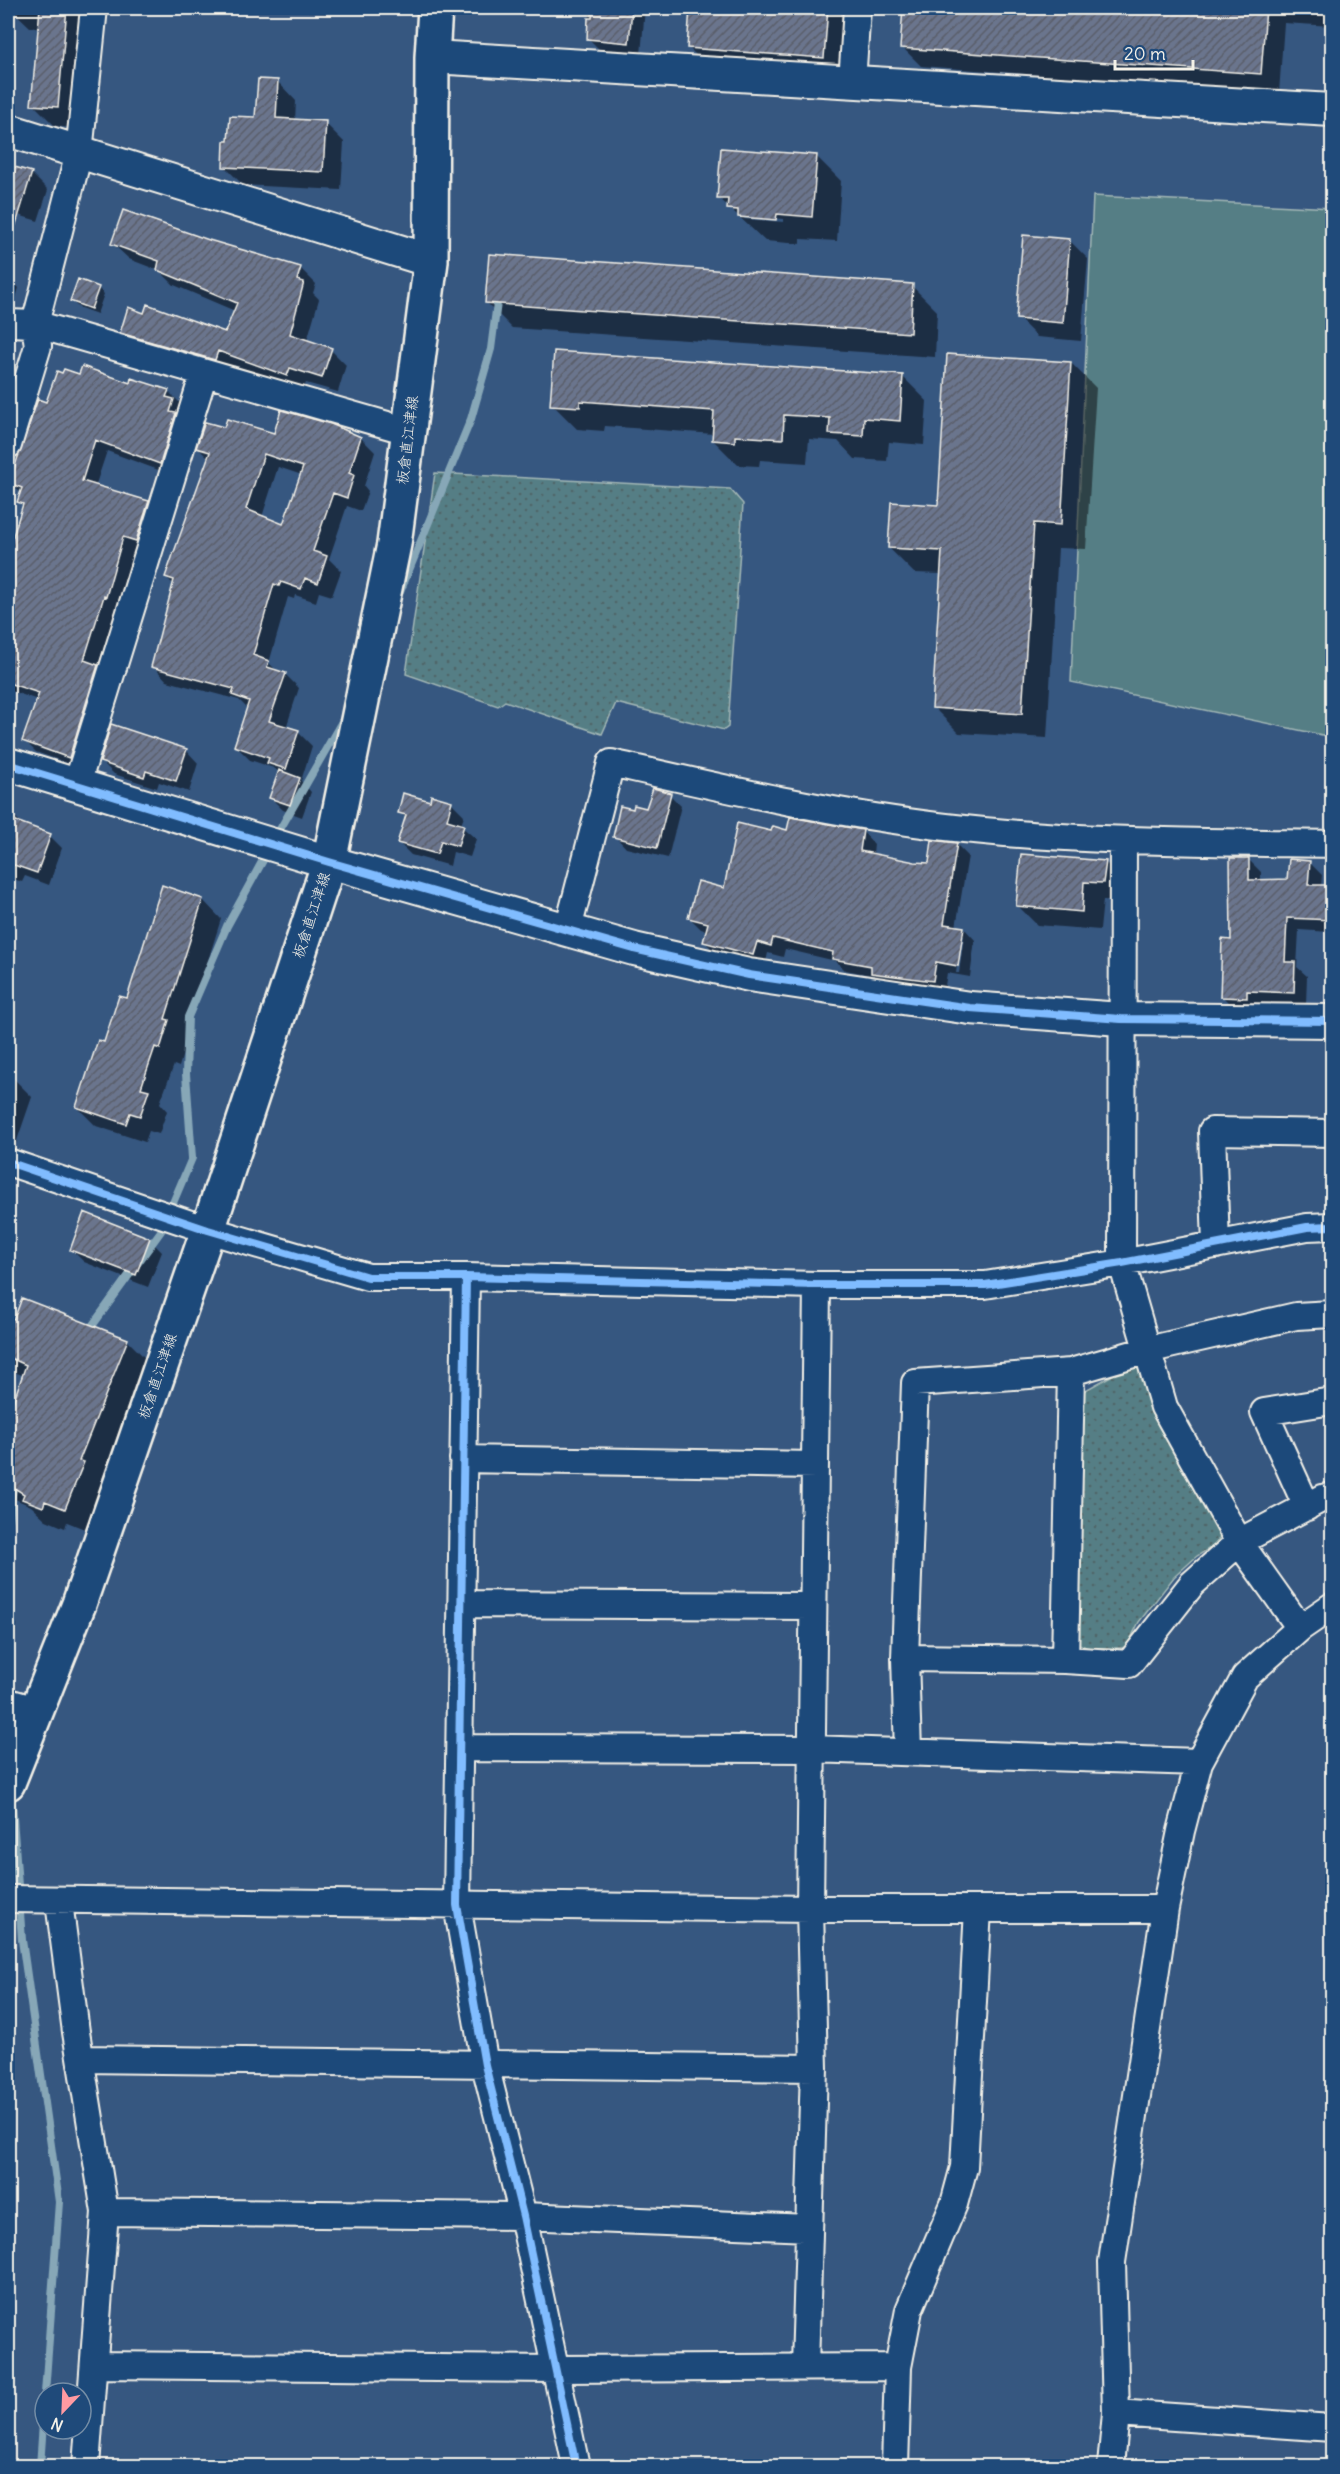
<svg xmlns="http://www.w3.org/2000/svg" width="1340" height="2474" font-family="Delius,'Klee One',sans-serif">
<defs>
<pattern id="green-dots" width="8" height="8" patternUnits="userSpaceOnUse" patternTransform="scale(1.5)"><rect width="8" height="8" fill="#557e85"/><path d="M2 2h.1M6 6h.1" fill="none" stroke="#506669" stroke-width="1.8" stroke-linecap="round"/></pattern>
<pattern id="building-hatch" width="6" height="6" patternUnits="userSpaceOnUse" patternTransform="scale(1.5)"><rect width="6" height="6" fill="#6b748d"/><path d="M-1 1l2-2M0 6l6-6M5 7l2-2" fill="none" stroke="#5a5e6a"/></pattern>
</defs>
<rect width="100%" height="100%" fill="#365780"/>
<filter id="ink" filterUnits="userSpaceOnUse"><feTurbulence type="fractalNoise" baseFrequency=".0167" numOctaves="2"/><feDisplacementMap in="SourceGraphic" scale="12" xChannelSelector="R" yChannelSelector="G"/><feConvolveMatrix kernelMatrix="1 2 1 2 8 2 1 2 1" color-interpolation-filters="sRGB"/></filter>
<g filter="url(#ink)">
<!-- green -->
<path fill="url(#green-dots)" stroke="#a4b8b6" stroke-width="1.5" d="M435 473 730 489 743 504 728 727 724 730 616 703 602 734 505 701 498 706 406 674Z
M1132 1364 1144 1370 1223 1532 1215 1545 1197 1556 1174 1577 1139 1622 1127 1646 1122 1648H1088L1079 1644 1078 1635 1084 1391Z"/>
<!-- pitch -->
<path fill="#557e85" stroke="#a4b8b6" stroke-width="1.5" d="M1093 196 1332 208V737L1071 682Z"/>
<!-- shadow -->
<path fill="#0007" fill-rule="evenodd" d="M10 8H90L79 129 55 126 33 104 40 29 30 27Z
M306 8H376V12L335 9V14L310 12Z
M590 8H645L641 55 601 51 589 39Z
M692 8H850L845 79 710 69 689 48Z
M905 8H1332V26L1284 23 1279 93 921 66 902 47Z
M278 82 296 101 295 121 325 123 344 142 341 190 243 185 224 166 257 119Z
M816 156 841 181 837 241 801 239V244L765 241 719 198ZM742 216 784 219V222L745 219Z
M8 167 31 173 48 190 38 221 8 212Z
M1069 240 1088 259 1081 341 1037 337 1018 318Z
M209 242 300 268 316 284 313 293 319 299 307 341 331 350 346 365 338 392 306 383 303 390 234 365 231 375 137 348 121 332 145 315 226 334 235 311 174 285 160 271 129 259 113 244Z
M8 276 19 288 10 316 8 315Z
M912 286 937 311 935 357 512 328 487 303Z
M98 288 104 294 97 314 78 307 72 301Z
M556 352 902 376 927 401 924 445 889 442 887 461 855 459 838 441 809 439 807 463 760 460 759 466 738 465 713 440 714 434 605 426 604 431 577 429 552 404Z
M1071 363 1096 388 1086 549 1058 548 1047 738 959 733 934 708 942 574 914 573 889 548 939 506Z
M80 375 168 391 180 403 179 406 185 412 172 475 107 451 95 487 148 502 160 514 148 552 135 548 98 666 109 678 81 768 36 752 24 740 38 700 8 690V691V557L24 507 19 502 22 494 11 483 47 404Z
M225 429 275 435 361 438 375 452 364 486 368 491 361 511 347 506 329 559 341 571 332 596 319 592 316 602 295 595 294 599 288 597 269 663 278 672 285 674 299 688 286 728 298 732 312 746 301 781 311 792 302 817 283 810 271 798 280 773 274 768 250 760 236 746 248 709 239 700 167 681 153 666 174 585 166 577 209 459 198 448ZM278 467 302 475 284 526 262 517Z
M186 750 198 763 189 792 159 782 157 788 114 774 101 761Z
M670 795 681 806 668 858 626 848 615 836 647 809Z
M451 802 464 815 461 826 476 839 470 857 453 852 450 866 411 855 399 843 406 818 400 812Z
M8 815 16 818 25 826 50 836 62 848 49 885 25 876 22 882 8 877Z
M772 832H863L874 844 873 855 930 864 957 845 968 856 956 927 964 928 975 940 970 977 947 973 944 992 884 984 876 976 845 970 836 961 785 949 783 957 768 953 765 966 716 953 704 941 707 931 701 929 690 918 725 890ZM961 936H964L959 973H956Z
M1248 859 1261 872V881H1289L1309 862 1322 875 1321 887H1332V983L1329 980 1330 932 1299 930 1297 967 1307 976 1306 1005 1259 1003V1010L1235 1009 1222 996Z
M1105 862 1124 881 1122 902 1103 900 1100 930 1037 925 1018 906Z
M203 900 221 919 184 1037 187 1040 179 1067 174 1065 160 1103 167 1111 159 1134 149 1131 145 1142 96 1126 77 1107 105 1044Z
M8 1073 32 1097 11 1158 8 1157Z
M149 1239 162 1252 148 1287 84 1262 71 1249Z
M8 1319 127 1340 149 1362 101 1481 105 1485 87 1530 67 1522 65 1528 46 1520 31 1506 8 1496V1403L14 1405 24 1376 8 1369Z
M8 1615 17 1624 14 1647 8 1646Z"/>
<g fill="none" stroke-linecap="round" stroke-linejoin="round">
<!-- stream -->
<path stroke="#87a7b7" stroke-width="8" d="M400 592 471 419 491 349 498 295
M275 838 344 718
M87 1333 161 1231 192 1158 186 1074 188 1017 227 926 268 851
M8 1530 14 1478
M8 1587 10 1742
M11 1790 22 1940 59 2202 45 2393
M40 2466 45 2395"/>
</g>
<!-- building -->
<path fill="url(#building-hatch)" stroke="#f4f1e8" stroke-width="1.5" fill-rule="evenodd" d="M40 8H67L58 107 31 105Z
M593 8H632L629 43 587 39 588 18H592Z
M690 8H828L824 58 687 48Z
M903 8H1266L1261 74 900 48Z
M258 79 278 80 276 118 326 121 323 172 223 167 224 141H228L230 116 255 117Z
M721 148 817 155 812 217 777 214 776 220 738 217V210L727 209 728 199H717Z
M8 165 32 172 13 234H8Z
M123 210 209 240 301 267 297 280 304 282 290 334 332 348 322 378 290 368 287 376 218 351 215 360 120 333 128 307 144 313 147 304 225 332 237 303 157 270 159 261 111 244Z
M1023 235 1070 239 1063 323 1016 319Z
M489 254 913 284 910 333 485 303Z
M78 279 99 287 91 309 70 301Z
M554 351 903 375 900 421 864 418 863 436 829 434 830 418 784 415 783 439 735 436V442L712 440 714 411 580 401V407L550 405Z
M947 354 1071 362 1061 525 1034 523 1022 714 932 708 942 551 888 548 891 502 938 505Z
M82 366 130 383 131 378 169 390 166 397 174 399 170 412 176 413 160 464 95 440 82 481 149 501 136 541 123 537 106 597 104 596 84 660 98 665 69 758 22 741 39 693 8 683V552L23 504 17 502 22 488 9 483 38 399 46 402 57 371 62 373 64 369 79 374Z
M281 410 331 424 361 437 349 473 354 475 347 498 333 493 313 551 327 556 318 583 305 578 301 589 281 582 279 586 274 584 253 655 269 661 267 667 286 673 269 721 299 730 286 769 267 763 269 758 234 746 249 701 232 695 234 689 151 667 174 580 165 577 210 452 196 448 205 422 224 427 227 419 274 433ZM264 454 303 467 283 524 246 509Z
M111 724 187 749 176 781 146 771 144 777 100 762Z
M279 770 300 778 290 805 269 798Z
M653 788 671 793 657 848 613 837 620 806 633 809 634 805 646 808Z
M403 793 430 801 431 795 452 801 447 820 464 825 458 846 441 841 437 854 397 843 406 815 398 813Z
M790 817 863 830 860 851 915 862 929 863 932 840 957 843 944 924 964 927 958 966 936 962 933 981 871 973V966L832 959 833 952 773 938 771 946 757 942 753 955 703 942 708 923 688 918 698 881 724 888 737 823 771 831 773 826 787 830Z
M8 818 51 834 37 873 8 863Z
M1021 854 1106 861 1103 883 1084 882 1082 912 1016 906Z
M1230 858H1249V880L1287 879 1289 859 1310 861 1308 885H1332V920L1287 918 1285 962H1295L1294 993 1247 991V998L1220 997 1222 939 1231 940Z
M162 885 203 899 165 1019 169 1020 160 1049 155 1047 141 1088 149 1090 140 1116 130 1113 126 1124 76 1107 98 1040 104 1042 119 996 127 998Z
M84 1212 150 1238 136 1275 70 1250Z
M22 1298 128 1339 79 1461 84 1462 65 1509 45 1501 43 1507 22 1499 24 1494 8 1484V1417L26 1365 8 1357V1316L14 1319Z"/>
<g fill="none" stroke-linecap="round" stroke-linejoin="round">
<!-- minor casing -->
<g stroke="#f4f1e8" stroke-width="30">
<path id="minor" d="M852 82 857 8
M8 323 35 324 408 431
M8 445 38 346 35 324 79 153 94 8
M77 784 204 373
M1123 840 1122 1263 1164 1407 1239 1542 1300 1628
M568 929 611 763C722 788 833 814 946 827 1075 842 1203 842 1332 844
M8 1162 208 1230 368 1277H466L817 1285H985L1122 1263 1307 1227 1332 1226
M1216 1245 1212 1131 1332 1133
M466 1277 457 1905 485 2065 523 2216 576 2466
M463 1459 815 1465
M1307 1507 1264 1412 1332 1401
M463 1604 813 1606
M905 1658 1065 1660 1129 1664 1192 1584 1239 1542 1323 1498 1332 1496
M1065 1660 1071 1372
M8 1702 36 1710
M460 1748 811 1749 1199 1762
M908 1752 905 1658 915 1383 1071 1372 1147 1350 1296 1316 1332 1314
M8 1899 810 1909H1165
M59 1902 76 2032 105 2212 86 2466
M81 2059 814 2068
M105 2212 523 2216 809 2228
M95 2365 557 2369 898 2367 895 2466
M805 2366 814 2068 810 1909 817 1285
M898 2367 909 2310 954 2204 964 2167 978 1909
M1116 2413 1332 2428
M1111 2466 1116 2413 1112 2262 1165 1909 1181 1831 1199 1762 1245 1677 1300 1628 1332 1606"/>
</g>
<!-- tertiary casing -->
<g stroke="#f4f1e8" stroke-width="36">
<path id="tertiary" d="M432 57 1332 110
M8 130 431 261
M8 764 329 862 634 949 749 975 970 1008 1121 1019 1332 1021"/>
</g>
<!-- secondary casing -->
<g stroke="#f4f1e8" stroke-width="38">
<path id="secondary" d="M8 1783 79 1604 208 1230 329 862 394 544 431 261 432 57 435 8"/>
</g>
<!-- minor -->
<use href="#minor" stroke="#1f4a7a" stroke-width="26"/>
<!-- tertiary -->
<use href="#tertiary" stroke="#1f4a7a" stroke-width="32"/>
<!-- secondary -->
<use href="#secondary" stroke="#1f4a7a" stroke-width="33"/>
<!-- cycleway casing -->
<g stroke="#1f4a7a" stroke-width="11">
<path id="cycleway" d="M8 764 329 862 634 949 749 975 970 1008 1121 1019 1332 1021
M8 1162 208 1230 368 1277H466L817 1285H985L1122 1263 1307 1227 1332 1226
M466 1277 457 1905 485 2065 523 2216 576 2466"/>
</g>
<!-- cycleway -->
<use href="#cycleway" stroke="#80bcff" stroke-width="8"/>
</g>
</g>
<g text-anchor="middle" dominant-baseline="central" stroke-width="4.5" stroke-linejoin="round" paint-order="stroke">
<!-- street labels -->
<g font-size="15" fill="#f4f1e8" stroke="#1f4a7a">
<text transform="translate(407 440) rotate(-83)">板倉直江津線</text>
<text transform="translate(311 915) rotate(-72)">板倉直江津線</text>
<text transform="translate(157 1376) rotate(-71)">板倉直江津線</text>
</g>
</g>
<!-- margin -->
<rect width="1340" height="2474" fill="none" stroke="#1f4a7a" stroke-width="30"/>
<rect x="15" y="15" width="1310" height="2444" fill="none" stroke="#f4f1e8" stroke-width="2" filter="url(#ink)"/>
<!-- north arrow -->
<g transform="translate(63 2411) rotate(203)"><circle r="28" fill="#1f4a7a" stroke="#748da6" stroke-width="1.5"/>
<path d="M0-4.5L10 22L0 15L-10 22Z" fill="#ff9aa2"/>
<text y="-9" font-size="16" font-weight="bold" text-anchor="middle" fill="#f4f1e8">N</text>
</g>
<!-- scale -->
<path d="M1115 60v9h78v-9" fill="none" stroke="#f4f1e8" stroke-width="3"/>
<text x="1124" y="60" font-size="18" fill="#f4f1e8" stroke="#1f4a7a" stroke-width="4.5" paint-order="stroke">20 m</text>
</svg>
